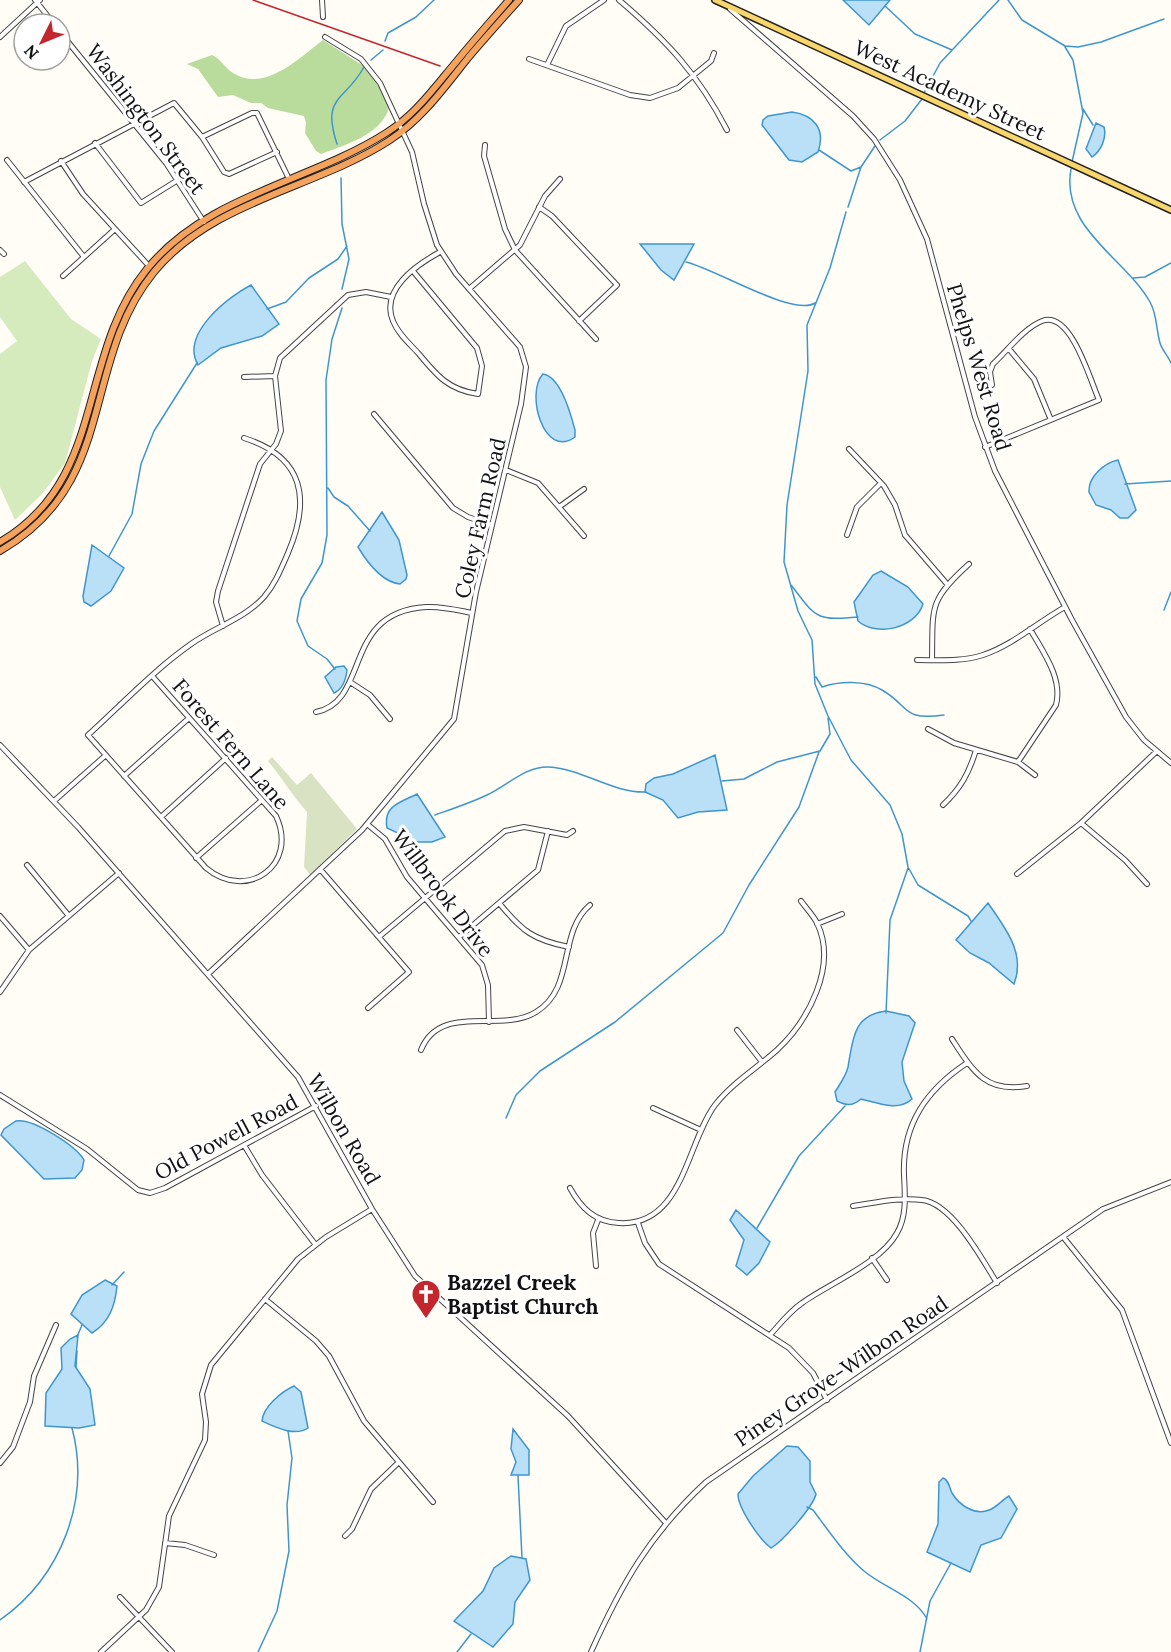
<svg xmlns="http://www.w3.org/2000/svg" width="1171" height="1652" font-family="Lora,serif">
<rect width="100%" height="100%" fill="#fffdf5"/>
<!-- green -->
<path fill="#d5ebbd" d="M25 261 71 319 101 339 92 361 65 463 42 494 15 520 0 487V354L17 341 0 317V277Z
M153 266 118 329 86 439 65 487 36 522 0 548V545C85 493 81 425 111 342 116 331 119 318 124 308 132 293 143 279 153 266Z"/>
<!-- forest -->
<path fill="#b9dc9c" d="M323 40 370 70 389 108C381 135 345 145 321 154L316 151 305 133 306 123 304 116 268 108 261 103H251L233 95 218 97 198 69 187 64 212 55C221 59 225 68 233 73 265 93 299 58 323 40Z"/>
<!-- cemetery -->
<path fill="#d9e3c4" d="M272 757 297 785 311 773 357 829 310 875 304 867 307 812C292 795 282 778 268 761Z"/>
<!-- water -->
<path fill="#b9e0f7" stroke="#3f96cf" stroke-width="1.5" d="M843 0H890L869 25Z
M792 112C814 115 826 129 818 152L802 162 789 160 762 125 763 120 768 116Z
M1096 123 1104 127C1107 138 1101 151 1092 157L1086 149Z
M640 244H694L674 280 661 270Z
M251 285 279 324 262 336 221 348 198 365C180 334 228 297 251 285Z
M543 374C561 377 571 415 575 430V437C544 460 525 393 543 374Z
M1118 460 1136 510 1128 518H1120L1111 510 1096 505 1089 492C1088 477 1104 463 1118 460Z
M382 512 399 540 407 575 406 579 400 584C381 582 367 562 358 547Z
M92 545 124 568 111 591 91 606 84 602 83 596Z
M881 571 908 587 923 604C915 629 876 637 858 621L854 602 873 575Z
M344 666 347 670C346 679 343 689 334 693L325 677 336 667Z
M715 755 727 810 698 812 678 818 663 800 645 792 646 784 654 778 673 774Z
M417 794 445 837 432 842H405L400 834 387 828C383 806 399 803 417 794Z
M988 903C1005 928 1026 953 1014 984L989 963 970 953 956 940Z
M886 1011 909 1016 915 1023 902 1062 904 1081 912 1099C898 1112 878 1103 861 1099 853 1106 847 1106 837 1101L835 1092C840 1084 846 1076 848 1067 853 1039 853 1015 886 1011Z
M16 1121C33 1118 76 1146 84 1160L82 1170 75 1178 44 1179 1 1135 4 1129Z
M736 1210 770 1242 759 1263 747 1275 736 1266 744 1240 730 1220Z
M105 1280 117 1286C115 1305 110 1322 92 1333L71 1314 82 1295Z
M78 1335 75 1366 90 1389 95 1425 79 1428 45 1426 46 1393 62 1369 61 1348 70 1339Z
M294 1386 301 1392 308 1428C295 1437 275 1427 262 1421 263 1407 281 1392 294 1386Z
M513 1429 529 1450V1475H511L516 1462 511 1449Z
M787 1446 798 1447 810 1461V1482L816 1494C813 1507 782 1542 771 1548 759 1539 738 1508 738 1494L753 1476Z
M943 1478C949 1480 949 1487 952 1493 959 1505 975 1516 989 1510 997 1507 1002 1500 1009 1496L1017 1509 1001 1538 981 1545 970 1572 927 1552 938 1524 939 1482Z
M511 1556 526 1559 530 1580 515 1602 513 1624 493 1647 454 1621 483 1591 494 1568Z"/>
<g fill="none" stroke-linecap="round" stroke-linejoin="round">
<!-- stream -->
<path stroke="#3f96cf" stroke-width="1.5" d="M1008 0 1022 20 1065 46 1078 47 1101 42 1164 19
M885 6 915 34 952 50
M385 41 388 33 416 17 434 0
M1065 47 1073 60 1083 113 1072 162
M371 60 383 50
M924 93 940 63 999 0
M1083 109 1093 125
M880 140 905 121 922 99
M337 144C321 95 345 102 364 67
M819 150 851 171 861 167
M1071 169C1060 228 1125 258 1150 302 1157 314 1156 329 1160 343 1162 350 1168 356 1171 363
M341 178 342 224 349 259 342 289
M848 207 861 167 875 146
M846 212 830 268 807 325 808 371 787 505 784 562 798 611 812 640 815 684 828 716 851 760 890 805 902 834 908 867 918 885 968 916 971 921
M686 262C716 269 793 317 815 303
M1133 278 1145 277 1171 263
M267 309 286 302 309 278 338 259 347 246
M1125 484 1171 481
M328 488 334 497 348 506 370 531
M109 556 132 514 141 464 154 431 197 363
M791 585C816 617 814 621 858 617
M1164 610 1171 592
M335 669 327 659 308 646 297 621 301 599 322 563 327 535 326 380 332 339 342 308
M816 677 822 687C839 681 865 680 882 690 910 706 901 721 944 715
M722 781 744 779 777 762 820 751 830 734 828 718
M435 815C452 809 470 803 487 795 507 786 525 766 549 767 583 769 612 793 646 792
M886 1013 890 920 908 868
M506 1118 516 1095 540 1071 615 1022 723 933 749 885 799 807 819 752
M757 1228 799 1156 845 1106
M112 1285 124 1272
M77 1337 82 1325
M76 1367 77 1351
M518 1476 522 1558
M807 1507 813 1510C828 1530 845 1555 864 1571 884 1588 915 1596 927 1619
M0 1620C61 1577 91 1500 72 1428
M258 1652 277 1611 289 1551 287 1505 292 1458 288 1431
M457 1652 471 1634
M920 1652 930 1601 951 1563"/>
<!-- minor casing -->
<g stroke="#444" stroke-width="6">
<path id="minor" d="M35 0 54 24
M322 0 323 17
M619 0C667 41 698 74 727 130
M730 9 853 116 874 139 900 180 927 239 975 417 995 471 1072 620 1126 717 1144 740 1171 763
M60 32 166 163 204 222
M0 37 40 0
M529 59 630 95 650 98 678 88 711 61 714 53
M547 65 566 26 604 0
M202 137 252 113H257L289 179
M95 143 141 203 178 180
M485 145 484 156 505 229 515 250 596 339
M7 160 84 257
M61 161 83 194 149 266
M24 182 174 103 202 137 224 172 229 174 277 152
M539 207 552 216 617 285 579 321
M0 250 4 254
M413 271 477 348 482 366 478 394C449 390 437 376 419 354 410 344 398 334 393 321 380 290 416 265 440 252
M63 276 114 230
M469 289 520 245 545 196 560 179
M1009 349 1034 379 1051 420
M244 377 275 376
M374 414 453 508 468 517 491 525
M985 447 1099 400C1090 380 1071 310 1042 321 1024 328 1007 351 993 364L990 372 992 385
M849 449 884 486 895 505 905 535 947 584
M506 470 538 483 584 536
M559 507 584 489
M847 535 857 507 881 483
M223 626 216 602 218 591 260 464 276 444 281 431 275 376 280 358 348 295 366 292 391 297
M917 660C939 660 962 662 983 655 1013 645 1038 622 1065 607
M932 660C933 607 928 601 969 564
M153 677 276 816C299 865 247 902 206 868L88 735C121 705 154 670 191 644 215 627 244 619 264 597 275 584 281 569 288 553 311 499 304 457 244 438
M350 682 370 695 390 719
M316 712C371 701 341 612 426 607 442 606 457 610 472 613
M928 729 954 743 1018 762 1035 775
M0 745 78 827 298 1077 372 1209 415 1276 568 1416 665 1522
M1018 762 1056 705C1063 678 1043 652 1030 629
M124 776 189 718
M54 801 106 755
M943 805C961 788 969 773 976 750
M161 817 226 758
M1081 823 1125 860 1147 884
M367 824 385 839 407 877 482 965 488 985 489 1022
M196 858 262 800
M27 865 69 916
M320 869 409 972 368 1008
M1017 874 1081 823 1157 751
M499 903C522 931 533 940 569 947
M0 916 29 950
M817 924 842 914
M380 936 505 831 524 827 567 835 573 831
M459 937 538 870 548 831
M208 974 362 830 454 719 476 592 521 404 526 367 520 347 456 274 437 245 424 204 412 152 380 83 361 59 325 37
M0 992 29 950 119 873
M737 1030 762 1062
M952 1039C973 1071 985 1093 1027 1086
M421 1050C440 1002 501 1034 536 1012 576 988 557 933 590 905
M0 1095 87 1149 138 1190 150 1193 165 1188 316 1106
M653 1108 701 1130
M244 1145 262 1175 315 1244
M570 1188C581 1208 595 1222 619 1223 683 1227 686 1144 715 1105 732 1083 757 1068 777 1050 808 1021 838 966 817 923 813 915 806 908 801 901
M853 1206C875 1203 899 1197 922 1200 952 1203 982 1259 997 1283
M638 1223 645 1243 659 1264 789 1348 813 1373 827 1400
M1064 1238 1122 1310 1171 1443
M872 1258 887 1280
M596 1266 593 1233 598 1220
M265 1299 316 1341 329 1356 364 1421 433 1502
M770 1335C780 1324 789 1312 802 1303 828 1284 881 1263 897 1233 907 1216 905 1195 904 1175 902 1125 926 1090 967 1063
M0 1463 13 1447 30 1402 34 1376 56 1325
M345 1536 352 1529 371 1489 399 1462
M165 1543 185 1545 214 1555
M120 1597 172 1652
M101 1652 146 1610 159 1587 169 1516 205 1440 206 1422 202 1394 211 1365 298 1259 326 1237 372 1209
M591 1652C622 1583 650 1534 706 1482L1103 1209 1171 1182"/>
</g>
<!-- major casing -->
<g stroke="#222" stroke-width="8">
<path id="major" d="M715 0 1171 210"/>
</g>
<!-- highway casing -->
<g stroke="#222" stroke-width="8">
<path id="highway" d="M0 542C108 479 76 356 147 269 207 195 309 182 386 133 415 115 434 88 456 62 473 41 491 21 509 0
M0 551C120 482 79 364 154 272 213 200 315 189 390 140 422 119 444 88 468 58 485 38 502 19 519 0"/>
</g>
<!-- minor -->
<use href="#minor" stroke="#fff" stroke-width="4"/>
<!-- major -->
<use href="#major" stroke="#f9d66b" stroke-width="5"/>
<!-- highway -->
<use href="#highway" stroke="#f5a25d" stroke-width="6"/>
<!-- rail -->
<path stroke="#c4262e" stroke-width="1.5" d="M253 0 440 66"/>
</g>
<!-- icons -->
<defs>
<g id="church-pin" transform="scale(1.5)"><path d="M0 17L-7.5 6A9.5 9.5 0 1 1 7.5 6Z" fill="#c4262e" stroke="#fff"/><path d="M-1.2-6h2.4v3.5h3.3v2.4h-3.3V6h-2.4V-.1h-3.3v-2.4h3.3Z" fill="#fff"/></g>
</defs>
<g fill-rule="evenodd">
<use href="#church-pin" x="426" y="1294"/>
</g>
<g text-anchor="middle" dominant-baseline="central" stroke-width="6" stroke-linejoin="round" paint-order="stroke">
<!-- street labels -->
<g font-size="21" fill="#111" stroke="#fff">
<text transform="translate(950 90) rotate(25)">West Academy Street</text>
<text transform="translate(146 119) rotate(53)">Washington Street</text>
<text transform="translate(979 367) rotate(73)">Phelps West Road</text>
<text transform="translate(480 518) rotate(-77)">Coley Farm Road</text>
<text transform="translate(231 744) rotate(49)">Forest Fern Lane</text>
<text transform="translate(443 893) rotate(53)">Willbrook Drive</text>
<text transform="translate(344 1129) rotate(60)">Wilbon Road</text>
<text transform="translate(226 1137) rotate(-28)">Old Powell Road</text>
<text transform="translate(841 1371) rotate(-34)">Piney Grove-Wilbon Road</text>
</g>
<!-- poi labels -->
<g font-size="21" font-weight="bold" fill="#111" stroke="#fff" text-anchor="start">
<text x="447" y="1282">Bazzel Creek<tspan x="447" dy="24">Baptist Church</tspan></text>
</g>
</g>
<!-- north arrow -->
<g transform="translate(42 42) rotate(227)"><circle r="28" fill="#ffffff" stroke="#a0a0a0" stroke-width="1.5"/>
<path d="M0-4.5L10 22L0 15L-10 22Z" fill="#c4262e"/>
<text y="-9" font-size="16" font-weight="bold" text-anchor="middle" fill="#111111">N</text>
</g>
</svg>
